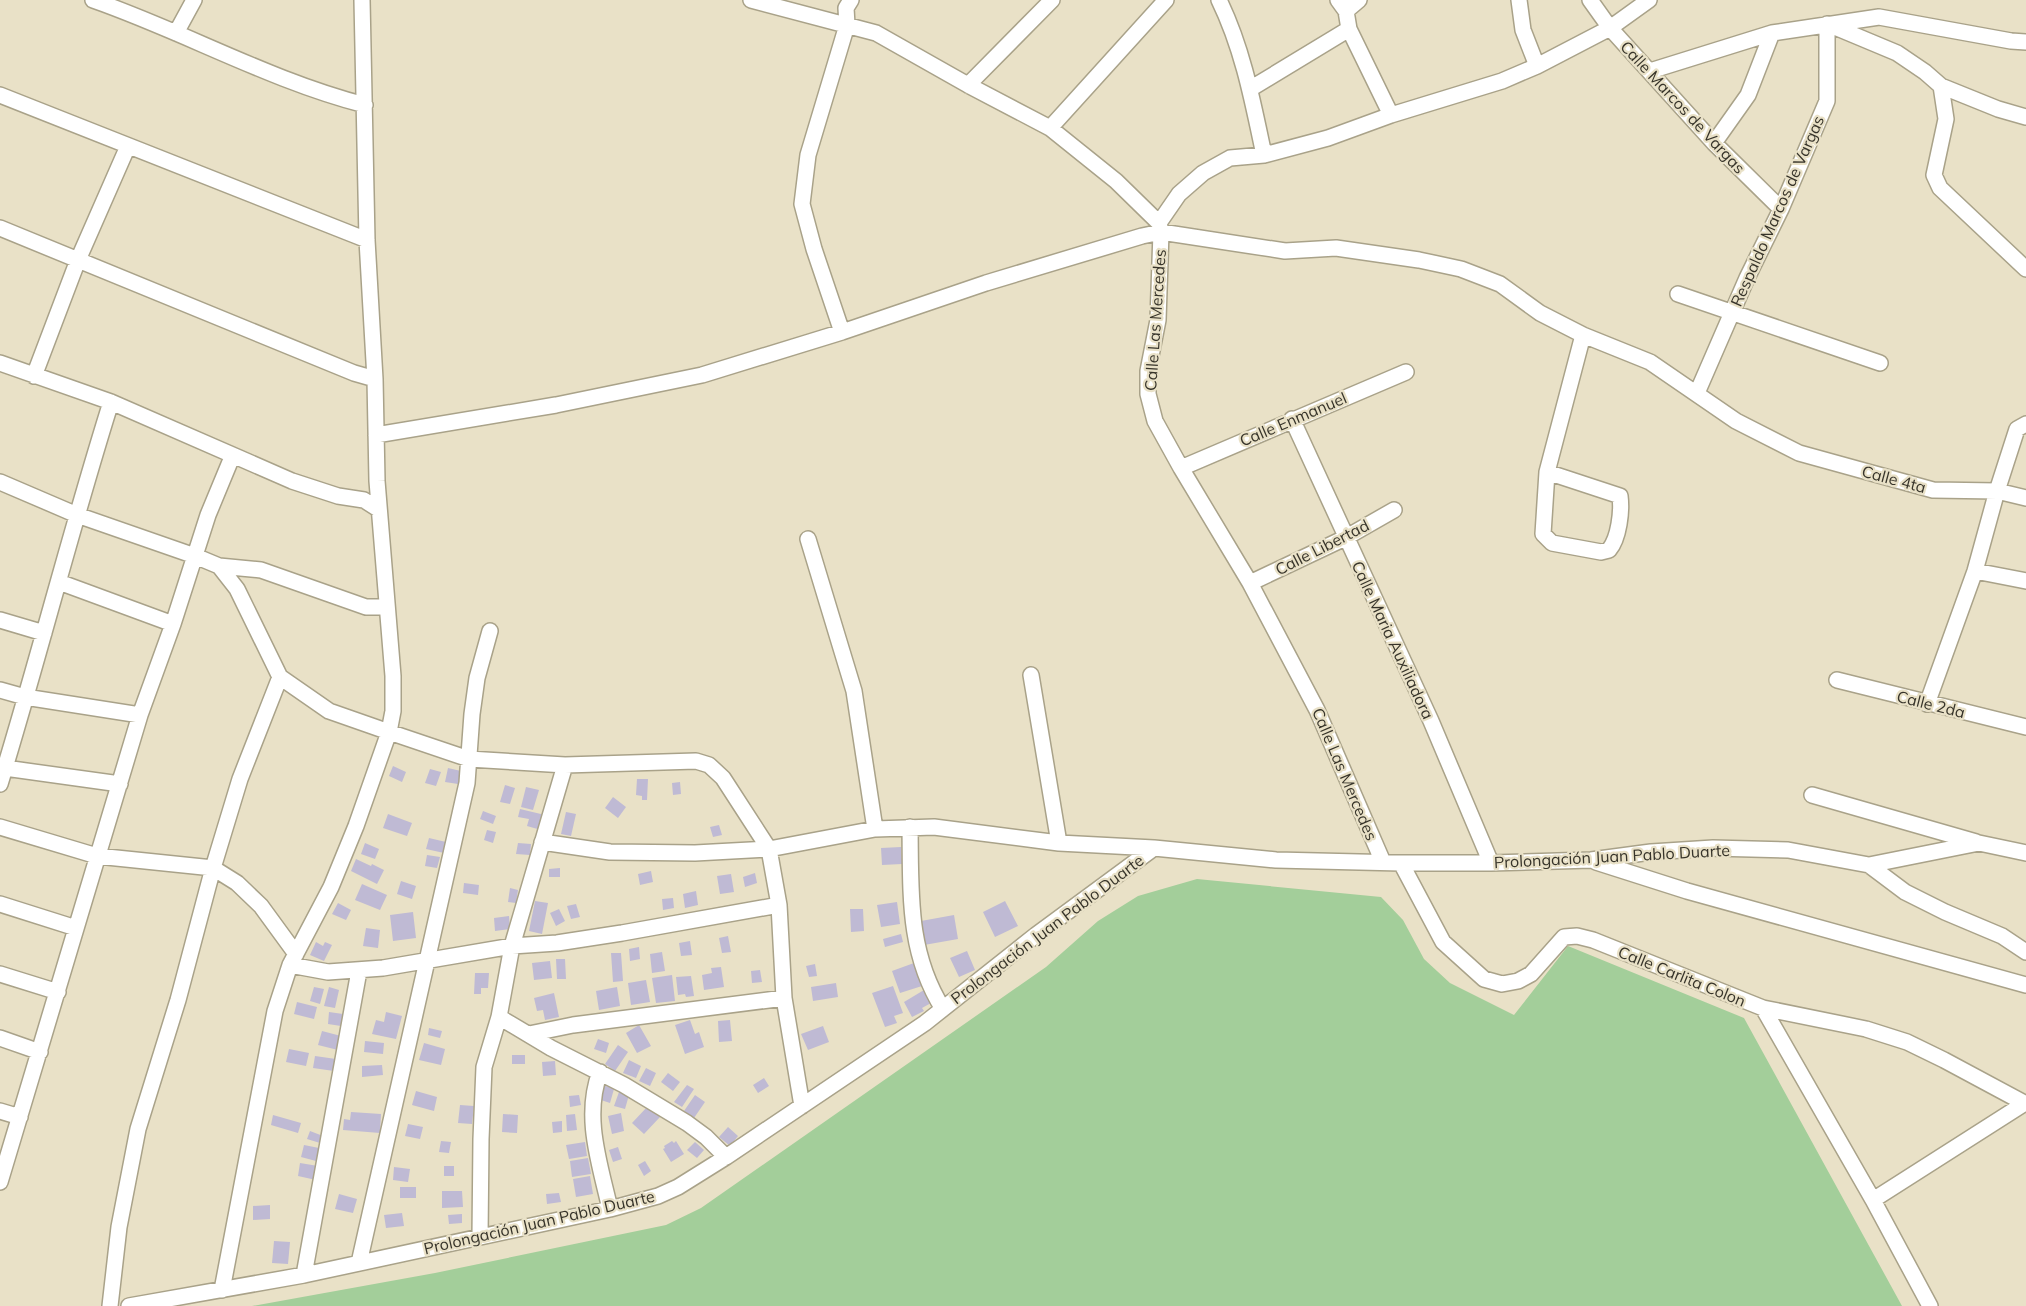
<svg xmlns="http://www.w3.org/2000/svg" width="2026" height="1306" font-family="Mulish,sans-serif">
<rect width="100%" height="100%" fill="#e9e1c7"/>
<!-- green -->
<path fill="#a3ce9a" d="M1197 879 1381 897 1403 920 1424 959 1450 983 1514 1015 1568 946 1744 1018 1902 1306H252L435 1273 666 1225 701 1208 1046 967 1098 921 1138 896Z"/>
<!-- building -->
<path fill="#bfbad4" d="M393 766 406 772 402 782 389 776Z
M448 768 461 771 458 784 445 782Z
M430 769 441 772 436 786 425 783Z
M637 779H648L647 800H642V796L636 795Z
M680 782 681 794 673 795 672 783Z
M505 785 515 788 510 804 500 802Z
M526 787 539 790 533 810 521 807Z
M613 797 626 807 618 818 605 808Z
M520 809 545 815 541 830 527 826 529 819 518 817Z
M483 811 496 816 493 824 480 819Z
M566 812 576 814 571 836 561 834Z
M388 814 412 823 407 836 383 828Z
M719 825 722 835 713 837 710 827Z
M487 830 496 832 493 843 484 840Z
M429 838 446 842 444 853 426 849Z
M365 843 379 849 375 859 361 854Z
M518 843 531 844 530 855 516 854Z
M901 847 902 864 882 865 881 848Z
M427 855 440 857 437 868 425 866Z
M356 859 371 866 372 864 384 870 377 884 351 871Z
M560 868V877H549V869Z
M651 871 653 882 640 885 638 874Z
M755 873 757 883 745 887 743 877Z
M731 874 734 892 720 894 717 876Z
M401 881 416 886 412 899 397 894Z
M464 883 479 885 478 895 463 893Z
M362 884 387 895 380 910 355 900Z
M510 888 518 890 516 903 508 902Z
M696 891 698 905 685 908 683 894Z
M673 898 674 908 663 910 662 899Z
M535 901 548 903 542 934 529 931Z
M1005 901 1018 926 995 937 983 912Z
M897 902 900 924 881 927 877 905Z
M338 903 351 910 346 920 332 914Z
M576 904 580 917 571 919 567 906Z
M559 909 565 921 556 926 550 913Z
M850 909H863L864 931 851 932Z
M413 912 416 938 393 941 390 915Z
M954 915 958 939 924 945 921 921Z
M509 916 510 929 495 931 494 918Z
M366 928 380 930 378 948 363 946Z
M901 934 903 942 885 947 883 939Z
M728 936 731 952 722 953 719 938Z
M690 941 692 955 681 956 679 943Z
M316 942 323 946 325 942 332 945 324 961 310 955Z
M639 947 640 959 630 961 629 949Z
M967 951 975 970 959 977 950 958Z
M662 952 665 971 652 973 650 954Z
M611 953H621L623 981 613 982Z
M556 959H565L566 979H557Z
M550 961 552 978 534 980 532 963Z
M914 963 922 986 900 993 892 971Z
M815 964 817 976 809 977 806 966Z
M721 967 724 987 704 990 702 975 712 973 711 968Z
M760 970 762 982 752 983 751 971Z
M475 973H489L488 988H481V994H474Z
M672 975 675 1001 656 1003 652 978Z
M691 976 694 996 686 997 685 994 678 995 676 977Z
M646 980 650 1002 631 1005 628 983Z
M836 983 838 997 813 1001 811 987Z
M893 986 903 1013 894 1016 897 1023 885 1027 872 993Z
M314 987 324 989 320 1004 310 1001Z
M329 987 339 990 335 1008 324 1006Z
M617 987 620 1006 599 1010 596 991Z
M924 990 931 1003 922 1008 924 1011 912 1017 904 1002Z
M554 993 559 1017 545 1020 543 1010 537 1011 534 998Z
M297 1002 317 1007 314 1019 294 1014Z
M329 1012 343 1014 341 1026 328 1024Z
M386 1012 402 1016 396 1039 372 1034 376 1020 384 1022Z
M690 1020 695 1034 699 1032 704 1047 685 1054 675 1025Z
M730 1020 732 1041 719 1042 718 1021Z
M639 1025 651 1046 637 1053 626 1033Z
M823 1026 829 1042 808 1050 801 1034Z
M429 1028 442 1031 440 1038 428 1035Z
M322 1031 341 1036 338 1050 318 1045Z
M598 1039 609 1043 606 1053 594 1049Z
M365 1041 384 1043 383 1054 364 1052Z
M424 1043 445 1049 441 1065 419 1060Z
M618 1045 628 1052 615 1071 605 1064Z
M289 1049 309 1053 306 1066 286 1062Z
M512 1055H525V1064H512Z
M315 1056 336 1059 334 1071 313 1068Z
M629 1060 641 1066 636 1078 623 1073Z
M555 1061 556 1075 543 1076 542 1062Z
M382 1065 383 1075 362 1077V1066Z
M646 1068 656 1073 650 1086 639 1081Z
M668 1073 680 1082 673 1091 661 1082Z
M764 1078 769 1086 758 1093 753 1085Z
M603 1085 614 1089 610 1103 598 1099Z
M687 1085 694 1089 682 1107 674 1102Z
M416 1091 437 1097 434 1111 412 1105Z
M619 1092 629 1095 625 1109 614 1106Z
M579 1095 581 1105 570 1107 569 1096Z
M695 1095 705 1102 694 1118 684 1111Z
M460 1105 474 1106 472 1124 458 1123Z
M648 1106 660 1117 644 1134 632 1123Z
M351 1112 381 1114 380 1133 343 1130 344 1119 350 1120Z
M621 1113 624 1131 612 1134 608 1116Z
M503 1114 518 1115 517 1133 502 1132Z
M575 1114 577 1130 567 1131 566 1115Z
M273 1115 301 1123 298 1133 271 1125Z
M562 1121V1132L553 1133 552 1122Z
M408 1124 423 1127 420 1139 405 1136Z
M728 1127 738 1136 730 1146 719 1137Z
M310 1131 323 1136 320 1143 307 1139Z
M441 1141 451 1142 449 1153 439 1152Z
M672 1141 674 1143 676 1141 684 1154 671 1162 663 1149 665 1148 664 1146Z
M585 1142 587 1156 569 1159 566 1145Z
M695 1142 704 1150 697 1158 687 1150Z
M304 1145 319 1148 316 1161 301 1157Z
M618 1147 622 1159 613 1162 609 1150Z
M588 1158 591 1174 572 1177 570 1161Z
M645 1161 651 1171 644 1176 638 1165Z
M300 1163 318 1166 316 1180 298 1176Z
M444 1166H454V1176H444Z
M394 1167 410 1169 408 1182 393 1180Z
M590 1176 593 1194 576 1197 573 1179Z
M400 1187H416V1198H400Z
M442 1191H462L463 1207 442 1208Z
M559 1193 561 1202 547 1204 546 1194Z
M339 1194 357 1199 353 1213 335 1209Z
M270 1205V1219L253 1220V1206Z
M402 1213 404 1226 386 1228 384 1215Z
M462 1214V1223L449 1224 448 1215Z
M274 1241 290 1242 288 1264 272 1263Z"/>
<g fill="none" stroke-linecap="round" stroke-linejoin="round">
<!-- street casing -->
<g stroke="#a9a289" stroke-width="18">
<path id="street" d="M93 0C185 32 271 81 365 105
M362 0 367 240 375 379 377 481 393 676V711L389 732 469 759 565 765 696 761 709 765 723 778 769 849 779 905 784 998 802 1106
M751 0 876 33 968 85 1050 128 1116 181 1159 223
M1219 0C1243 49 1253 103 1264 155
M1338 0 1346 11 1349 29 1391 115
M1519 0 1523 30 1537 66
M1590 0 1610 28 1714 143 1781 209
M1346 11 1359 0
M1830 25 1897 53 1925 72 1941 86 1998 109 2026 117
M176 33 194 0
M1650 71 1772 33 1879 17 2011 41 2026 42
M968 85 1052 0
M1941 86 1946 119 1934 175 1940 188 2026 269
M1250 89 1349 29
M0 95 367 240
M1050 128 1166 0
M1714 143 1748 95 1772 33
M0 228 354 373 375 379
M1678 294 1880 363
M842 332 814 249 802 204 808 155 847 25 846 8 851 0
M0 363 111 402 292 481 338 496 364 500 378 509
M34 376 78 260 128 146
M1697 393 1747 278 1781 209 1827 101V24
M1292 419 1431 721 1491 863
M376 435 556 405 702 375 842 332 986 283 1142 236 1161 232 1285 251 1336 248 1419 260 1461 269 1500 284 1540 313 1583 335 1650 362 1736 421 1799 453 1933 490 1997 491 2026 498
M1181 468 1406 372
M1547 472 1620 496C1622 511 1619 538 1609 550L1601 552 1552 543 1543 534 1547 472 1583 335
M0 482 77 515 195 556 219 566 237 589 280 677 329 711 389 732 356 826 331 887 290 965 275 1011 222 1290
M808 539 854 691 875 829
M219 566 261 570 366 607H387
M1975 571 2026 581
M59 582 173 624
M1250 583 1345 538 1394 510
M0 620 44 633
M1031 675 1059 843
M1837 680 2026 727
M0 690 25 697 140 715
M1927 704 1975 571 1997 491 2017 429 2026 424
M5 768 120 784
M0 784C39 657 71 529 111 402
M1812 795 1976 842
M0 827 97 856 213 868 237 883 261 906 296 954
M910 827C911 892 907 952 943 1009
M542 842 610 852 695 853 769 849 875 829 934 827 1059 843 1154 848
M1383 862 1317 710 1250 583 1181 468 1155 421 1148 394V371L1158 320 1161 232 1159 223 1179 194 1203 173 1230 158 1264 155 1328 138 1391 115 1502 81 1537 66 1610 28 1649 0
M1596 862 1687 891 2026 985
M1401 863 1443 942 1484 979 1502 984 1518 981 1531 974 1564 937 1577 936 1593 940 1763 1008 1866 1029 1907 1042 1944 1060 2026 1104
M1869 865 1905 892 1945 912 2002 936 2026 952
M0 904 76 928
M290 965 328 972 383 968 512 946 557 943 622 933 779 905
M0 974 58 992
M1763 1008 1873 1200 1930 1306
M499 1017 551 1048 624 1085 687 1123 706 1137 726 1157
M529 1034 573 1025 784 998
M0 1038 40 1052
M600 1072C583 1117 600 1164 610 1209
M0 1111 20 1117
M0 1182 140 715 173 624 208 515 232 457
M1873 1200 2025 1103
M480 1237 481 1139 484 1067 499 1017 512 946 565 765
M359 1263 467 783 472 714 477 678 490 631
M304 1275 359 971
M110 1306 119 1227 138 1129 178 1000 213 868 240 779 280 677
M129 1306 304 1275 610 1209 658 1196 678 1187 726 1157 925 1023 1036 935 1154 848 1276 860 1401 863H1491L1591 860 1651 852 1713 848 1788 850 1869 865 1979 843 2026 853"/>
</g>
<!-- street -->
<use href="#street" stroke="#fff" stroke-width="15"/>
</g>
<g text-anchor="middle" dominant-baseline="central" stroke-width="4.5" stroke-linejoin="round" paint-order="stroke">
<!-- street labels -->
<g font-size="16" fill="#37342a" stroke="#e9e1c7">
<text transform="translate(1683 107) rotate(47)">Calle Marcos de Vargas</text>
<text transform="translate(1777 211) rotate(-66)">Respaldo Marcos de Vargas</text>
<text transform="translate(1155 320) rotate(-86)">Calle Las Mercedes</text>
<text transform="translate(1293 419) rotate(-23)">Calle Enmanuel</text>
<text transform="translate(1894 479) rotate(15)">Calle 4ta</text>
<text transform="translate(1322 547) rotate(-27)">Calle Libertad</text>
<text transform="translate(1393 640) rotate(65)">Calle Maria Auxiliadora</text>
<text transform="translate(1931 704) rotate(14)">Calle 2da</text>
<text transform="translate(1345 774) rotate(67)">Calle Las Mercedes</text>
<text transform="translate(1612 856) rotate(-3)">Prolongación Juan Pablo Duarte</text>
<text transform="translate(1047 929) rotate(-37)">Prolongación Juan Pablo Duarte</text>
<text transform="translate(1682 976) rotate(22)">Calle Carlita Colon</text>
<text transform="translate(539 1222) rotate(-13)">Prolongación Juan Pablo Duarte</text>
</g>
</g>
</svg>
